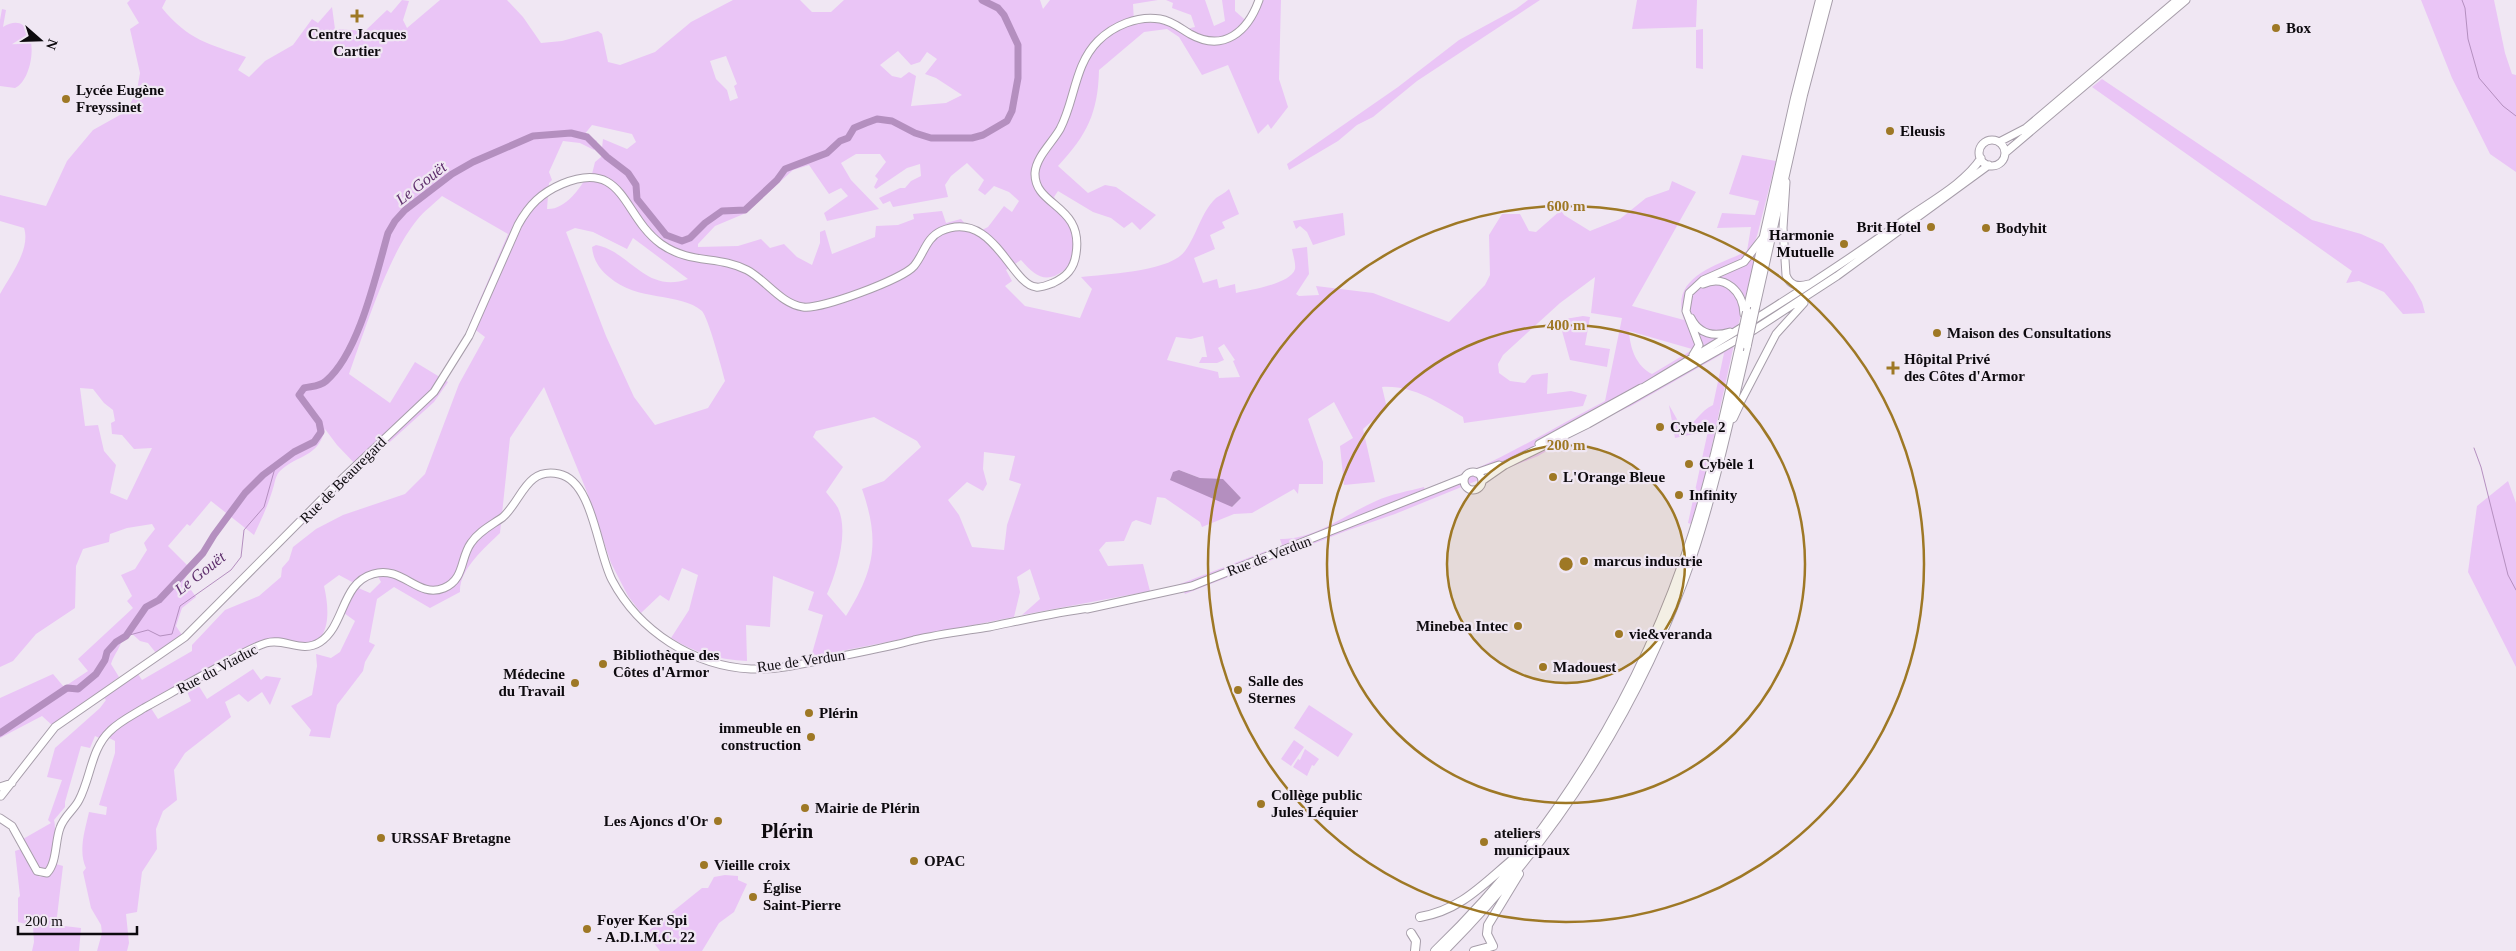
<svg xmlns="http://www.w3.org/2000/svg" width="2516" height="951" font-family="'Times New Roman',serif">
<rect width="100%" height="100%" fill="#f0e7f3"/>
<!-- green -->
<path fill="#eac5f6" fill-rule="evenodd" d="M130 0H166L162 8C188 40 209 44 246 57L238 70 249 77 265 61 293 45 312 19 318 23 332 7 335 29 365 31 387 10 391 13 402 0 409 1 403 20 407 28 440 0H507L523 17 541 43 562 41 598 31 602 34 608 62 620 65 655 52 691 22 733 0H800L812 12H831L844 0H1040L1043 9 1050 0H1158L1133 4 1134 22 1161 23 1181 30 1195 27 1191 15 1172 8 1173 3 1166 0H1205L1214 26 1225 21 1222 0H1235V11L1251 25 1262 0H1281L1279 79 1288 107 1271 129 1268 124 1258 134 1228 65 1202 75 1179 37 1167 29 1144 32 1099 70C1098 113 1087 135 1058 166L1088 193 1105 185 1116 187 1156 215 1140 230 1132 222 1124 228 1111 218 1093 212 1058 191 1054 197C1069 223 1079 234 1070 265 1048 286 1037 278 1021 260L1006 270 1012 281 1005 286 1025 306 1080 318 1092 289 1081 277C1106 274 1170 272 1185 251 1197 235 1201 212 1216 198 1220 195 1225 193 1229 189L1239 214 1222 222 1225 228 1210 235 1215 249 1194 258 1203 283 1217 279 1219 288 1235 284 1236 293C1249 290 1291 284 1295 269 1296 264 1293 255 1292 249L1307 247 1309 274 1296 294 1299 296 1319 295 1316 286 1373 293 1449 322 1485 285 1490 275 1489 235 1502 214H1520L1529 231 1536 232 1561 210 1564 215 1590 231 1620 219 1646 198 1669 190 1672 181 1696 192 1632 306 1684 320C1669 276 1717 266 1747 251L1751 227 1717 228 1722 213 1755 215 1759 201 1729 194 1742 155 1776 161 1757 236 1750 253 1756 256 1738 326 1707 468 1691 524 1688 523 1708 431 1675 438 1669 405 1683 430C1695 424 1700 411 1713 405L1724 353 1631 406 1598 421 1538 456 1395 514 1346 531 1185 594 1180 584 1282 545 1280 539C1314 540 1346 514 1376 501 1391 494 1409 491 1424 487L1425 490C1488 468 1546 432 1605 401L1622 318 1591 313 1595 277 1560 303 1503 355 1498 364 1499 373 1510 381 1525 383 1532 375 1548 373 1547 394 1571 391 1587 395 1583 406 1464 423 1463 417C1437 402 1413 385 1382 387L1387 408 1363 429 1375 482 1344 485 1340 446 1353 438 1334 402 1308 419 1323 462V484H1299L1298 494 1294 489 1252 513 1234 514 1202 527 1200 522 1165 498 1157 497 1151 525 1136 520 1132 522 1124 541 1106 542 1099 550 1108 566 1143 564 1150 591 1022 615 1040 599 1030 569 1017 577 1020 592 1014 617 811 657 823 615 808 610 814 592 773 576 770 627 746 625 747 661C719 660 695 653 671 638L689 610 698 575 682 568 669 601 660 595 641 613 628 596 611 563 587 492 544 387 510 438 500 533C485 548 459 569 460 592L430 608 394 587 377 599 369 642 375 645 365 662 363 671 337 705 330 738 309 736 311 730 291 706 312 695 317 666 316 654 331 658 340 652 355 621 344 613 356 587 370 593 381 582 375 571 354 583 339 575 324 586C329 607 333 646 301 644 289 643 279 639 266 639L147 702 158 719 191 701 186 689 197 683 207 699 253 669 261 680 266 676 281 678 270 705 262 692 248 702 239 694 225 702 231 717 185 753 174 770 177 800 163 811 156 829 157 849 142 872 137 912 126 914 129 943 127 951H97L102 933 101 925 91 908 83 872 86 868C78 851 85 830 89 812L106 815 107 807 99 805 115 753V741L109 738 104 740 95 736 90 748 81 746 65 802V807L54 820C57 831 53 861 46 870L38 868 23 839 51 823 48 820 62 780 47 777 55 748 100 708 106 700 104 698 138 674 142 680 192 651V645L225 610 259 596 281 577 282 568 289 560 293 547 316 529 343 515 405 494 425 474 459 384 485 337 469 325 508 234 442 196C434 204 424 211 417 220 388 255 365 330 349 374L390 403 415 362 448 382 434 402 360 469 337 445 325 429C318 458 298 454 280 471 276 475 275 481 274 485 269 503 262 518 254 535L211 501 190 526 187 524 168 546 191 569 184 580 196 597 182 608 176 626 182 635 156 653 148 643 140 641 129 631 123 635C122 646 114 654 111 664L119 677 53 726 42 716 0 738V698L53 674 64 687 88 671 78 659 133 608 127 601 132 596 121 575 135 569 147 550 144 543 155 529 152 524 127 528 110 534 109 542 83 549 76 566 75 608 36 634 13 661 0 667V294C10 276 31 249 24 228L0 221V195L46 206 67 161 93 130 127 111 137 90 140 73 130 29 139 23 127 3ZM898 51 911 65 920 62 927 52 937 59 925 74 936 78 962 95 946 103 911 106 916 76 909 72 901 78 892 76 880 65ZM726 56 737 84 734 86 738 98 730 101 727 90 716 79 710 61ZM592 125 632 134 636 142 627 149 603 139 601 157 595 162 592 174H588C580 189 565 210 547 209L549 183 552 180 549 172 563 141 580 143 594 150 597 141 584 135ZM856 154H880L886 162 875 176 878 179 874 187 876 189 907 168 920 164 921 176 911 181 905 188H900L879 198 883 204 890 201 893 207 948 197 945 185 951 176 967 163 984 180 978 190 985 195 994 186 1009 192 1019 201 1012 212 1004 206 988 227 982 230 967 226 961 219 946 223 942 211 913 214 914 219 898 225 876 226 875 237 832 254 825 230 820 232V243L812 265 797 257 784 244 770 248 761 239 738 246 698 247V244L715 226 746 213 793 170 809 165 829 194 841 188 848 196 824 213 827 221 879 209 851 180 841 163ZM575 228 593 232 627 249 633 238 688 279C645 294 630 251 596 245L592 247C593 259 599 269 609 277 637 302 680 292 702 311 708 317 722 369 725 381L708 408 655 425 634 397 606 336 566 232ZM1629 331 1692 349V350L1652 374C1636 366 1630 348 1629 331ZM1203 336 1207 357H1202L1199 363H1217L1224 360 1218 348 1224 344 1235 360 1233 361 1240 377 1219 378 1218 372 1167 360 1176 337 1191 339ZM80 388 93 389 104 403 113 410 115 421 111 423 112 434 122 435 134 449 152 448 127 500 110 493 116 465 104 451 98 425 85 426ZM874 417 917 441 921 447 884 481 862 489C880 541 875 569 846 616L827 594C837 571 849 532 838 508 835 503 830 497 826 492L843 467 813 437 816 431ZM984 452 1015 456 1009 480 1021 484 1007 525 1004 550 972 547 959 515 948 500 967 482 983 491 987 484 983 469ZM1179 470 1200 478 1223 480 1241 498 1232 507Z
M1528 0H1540L1417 81 1373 117 1357 125 1338 141 1289 170 1287 164 1398 87 1459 40 1516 9Z
M1637 0H1697L1696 27 1632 29Z
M2421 0H2494L2505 53 2512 74 2516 75V172L2490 154 2452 78Z
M2 9 6 10 3 27C40 5 38 77 15 88L0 86V20Z
M1703 29V69L1696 68V30Z
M2102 79 2312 220 2361 234 2383 244 2413 285 2422 302 2425 313 2403 314 2384 292 2359 281 2346 283 2352 271 2092 87Z
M1343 213 1345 235 1313 245 1307 232 1300 226 1296 229 1293 221Z
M1583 316 1590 317 1585 345 1610 349 1607 367 1570 360 1559 320Z
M2508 481 2516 503V667L2468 572 2477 506Z
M1309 705 1353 734 1338 757 1294 728Z
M1294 740 1304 747 1291 766 1281 759Z
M1305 749 1319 759 1314 766 1312 765 1307 776 1293 767 1298 759 1300 760Z
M21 849 33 872 40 877 51 875 56 864 63 866 56 925 81 928 79 951H32L34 942 33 926 18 922V898L20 896 15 851Z
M725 875 738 876V880L747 884 734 912 719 923 702 951H660L646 933 702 888H708L714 877Z"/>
<!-- water -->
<path fill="#b48fbf" d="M1179 470 1200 478 1223 479 1241 498 1232 507 1170 480 1173 472Z"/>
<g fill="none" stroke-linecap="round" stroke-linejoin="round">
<!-- stream -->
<path stroke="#b48fbf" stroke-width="1" d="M2462 0 2465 8 2468 39 2479 78 2503 106 2516 116
M2474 448 2481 467 2508 575 2516 590
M126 636 148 630 160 636 172 634 180 606 231 570 241 557 244 530 264 507 275 468"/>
<!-- river -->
<path stroke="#b48fbf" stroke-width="7" d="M0 733 67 688 78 689 96 674 105 660 107 652 116 642 126 636 146 607 159 600 203 553 214 535 245 493 263 475 294 452 314 442 321 432 319 422 299 395 304 388C312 386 319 387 326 381 359 353 376 275 388 233L395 221 405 210 452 174 473 162 533 136 571 133 587 137 607 157 628 173 636 185 637 199 666 235 682 241 690 238 705 223 722 211 745 210 777 180 785 169 827 153 840 141 848 138 854 128 866 123 877 119 892 121 915 133 931 138H972L983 135 1007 121 1012 111 1018 78V45L1004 15 998 8 982 0"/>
<!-- major casing -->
<g stroke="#a69da9" stroke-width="9">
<path id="major" d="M1979 153a13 13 0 1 1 26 0a13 13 0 1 1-26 0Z
M1999 142 2026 128 2177 0
M2005 153 2186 0
M1786 182 1783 228 1786 275C1790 286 1798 287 1809 284
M1703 284C1726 274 1743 292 1744 314
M1691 318C1699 334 1714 337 1730 332
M1693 355 1699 345 1686 311 1689 293 1703 280 1744 262 1762 239
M1639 393 1644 387C1734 333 1822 279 1907 218 1931 201 1965 183 1981 158
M1740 403 1776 334 1804 303
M1539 444 1641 388
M1464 481a9 9 0 1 1 18 0a9 9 0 1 1-18 0Z
M1476 473 1499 465
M1482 481 1505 465 1588 424 1754 330 1837 276 1989 165
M1087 609 1192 586 1464 478
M0 787 12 783
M1 796 55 727 185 637 344 477 434 392 469 336 518 225C529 205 541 193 562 184 625 158 622 216 661 244 691 265 718 255 747 270 766 280 781 304 803 307 820 310 903 279 914 266 924 254 926 238 941 231 993 208 1011 285 1036 287 1041 288 1048 285 1053 283 1066 277 1074 269 1076 254 1084 204 1034 207 1035 173 1036 157 1052 143 1060 129 1075 101 1074 65 1098 41 1113 26 1138 15 1160 19 1172 21 1180 28 1190 34 1224 53 1248 31 1259 0
M0 818 12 826 37 871 47 873C57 863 55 841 60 828 64 816 74 810 79 800 91 777 91 749 110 731 120 721 133 715 144 708 166 696 188 683 211 671 228 662 247 649 266 643 284 637 302 654 320 642 345 626 341 583 373 574 403 565 417 599 444 588 465 579 460 558 471 543 479 531 492 525 503 517 522 500 526 467 559 474 593 481 597 551 612 580 639 631 693 666 751 669 777 670 802 664 827 659 856 653 885 648 914 640 939 634 964 631 989 627 1023 620 1057 612 1091 608"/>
</g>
<!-- highway casing -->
<g stroke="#a69da9" stroke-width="10">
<path id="highway" d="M1755 308 1803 95 1828 0
M1747 312 1795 98 1820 0
M1733 418 1740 403
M1420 917C1462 910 1485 882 1517 856
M1411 933 1416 941 1415 951
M1435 951C1554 837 1643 690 1693 533 1712 473 1725 412 1739 350
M1444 951C1555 840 1641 706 1692 557 1715 488 1730 416 1747 345
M1474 951 1493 946 1487 934 1488 925 1519 874"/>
</g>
<!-- major -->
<use href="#major" stroke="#fff" stroke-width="7"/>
<!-- highway -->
<use href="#highway" stroke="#fff" stroke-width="8"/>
<!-- highway-bridge casing -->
<g stroke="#a69da9" stroke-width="10" stroke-linecap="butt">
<path id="highway-bridge" d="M1747 345 1755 308
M1739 350 1747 312"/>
</g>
<!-- highway-bridge -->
<use href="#highway-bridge" stroke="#fff" stroke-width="8"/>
</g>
<!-- distance rings -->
<circle cx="1566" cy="564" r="119" fill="#9e7825" fill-opacity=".12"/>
<g fill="none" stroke="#9e7825" stroke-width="2.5">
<circle cx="1566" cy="564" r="119"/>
<circle cx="1566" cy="564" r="239"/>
<circle cx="1566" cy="564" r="358"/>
</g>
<!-- markers -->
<g fill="#9e7825" stroke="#f0e7f3" stroke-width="2">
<path d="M354.5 8.5h5v5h5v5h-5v5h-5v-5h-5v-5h5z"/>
<circle cx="2276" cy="28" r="5"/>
<circle cx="66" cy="99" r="5"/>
<circle cx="1890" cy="131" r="5"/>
<circle cx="1931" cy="227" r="5"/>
<circle cx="1986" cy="228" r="5"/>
<circle cx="1844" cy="244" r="5"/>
<circle cx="1937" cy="333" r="5"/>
<path d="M1890.5 360.5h5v5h5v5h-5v5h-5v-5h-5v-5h5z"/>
<circle cx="1660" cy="427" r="5"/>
<circle cx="1689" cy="464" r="5"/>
<circle cx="1553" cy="477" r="5"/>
<circle cx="1679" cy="495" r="5"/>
<circle cx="1584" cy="561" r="5"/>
<circle cx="1518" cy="626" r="5"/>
<circle cx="1619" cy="634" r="5"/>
<circle cx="603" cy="664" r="5"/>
<circle cx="1543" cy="667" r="5"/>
<circle cx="575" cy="683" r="5"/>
<circle cx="1238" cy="690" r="5"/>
<circle cx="809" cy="713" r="5"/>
<circle cx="811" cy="737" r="5"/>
<circle cx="1261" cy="804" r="5"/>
<circle cx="805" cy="808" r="5"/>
<circle cx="718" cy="821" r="5"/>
<circle cx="381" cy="838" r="5"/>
<circle cx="1484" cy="842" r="5"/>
<circle cx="914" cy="861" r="5"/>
<circle cx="704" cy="865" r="5"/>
<circle cx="753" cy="897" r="5"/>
<circle cx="587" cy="929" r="5"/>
</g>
<g text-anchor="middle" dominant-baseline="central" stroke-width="4.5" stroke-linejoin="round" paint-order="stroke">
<!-- poi labels -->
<g font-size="15" font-weight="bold" fill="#0d0a0e" stroke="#f0e7f3" text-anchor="start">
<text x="2286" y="28">Box</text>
<text x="357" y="34" text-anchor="middle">Centre Jacques<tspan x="357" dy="17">Cartier</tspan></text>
<text x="76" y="90">Lycée Eugène<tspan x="76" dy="17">Freyssinet</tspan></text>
<text x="1900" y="131">Eleusis</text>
<text x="1921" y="227" text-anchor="end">Brit Hotel</text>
<text x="1996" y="228">Bodyhit</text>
<text x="1834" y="235" text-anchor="end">Harmonie<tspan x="1834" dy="17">Mutuelle</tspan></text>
<text x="1947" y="333">Maison des Consultations</text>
<text x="1904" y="359">Hôpital Privé<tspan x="1904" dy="17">des Côtes d'Armor</tspan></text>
<text x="1670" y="427">Cybele 2</text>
<text x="1699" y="464">Cybèle 1</text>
<text x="1563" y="477">L'Orange Bleue</text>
<text x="1689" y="495">Infinity</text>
<text x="1594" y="561">marcus industrie</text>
<text x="1508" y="626" text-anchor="end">Minebea Intec</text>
<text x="1629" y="634">vie&amp;veranda</text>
<text x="613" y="655">Bibliothèque des<tspan x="613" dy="17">Côtes d'Armor</tspan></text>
<text x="1553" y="667">Madouest</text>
<text x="565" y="674" text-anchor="end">Médecine<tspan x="565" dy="17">du Travail</tspan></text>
<text x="1248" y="681">Salle des<tspan x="1248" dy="17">Sternes</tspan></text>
<text x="819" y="713">Plérin</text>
<text x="801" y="728" text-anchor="end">immeuble en<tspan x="801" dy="17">construction</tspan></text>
<text x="1271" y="795">Collège public<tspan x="1271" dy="17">Jules Léquier</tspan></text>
<text x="815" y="808">Mairie de Plérin</text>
<text x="708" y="821" text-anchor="end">Les Ajoncs d'Or</text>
<text x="1494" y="833">ateliers<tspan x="1494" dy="17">municipaux</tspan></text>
<text x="391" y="838">URSSAF Bretagne</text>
<text x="924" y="861">OPAC</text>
<text x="714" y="865">Vieille croix</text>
<text x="763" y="888">Église<tspan x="763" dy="17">Saint-Pierre</tspan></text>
<text x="597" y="920">Foyer Ker Spi<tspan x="597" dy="17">- A.D.I.M.C. 22</tspan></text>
</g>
<!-- street labels -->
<g font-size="15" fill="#0d0a0e" stroke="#f0e7f3">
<text transform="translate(343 480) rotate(-45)">Rue de Beauregard</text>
<text transform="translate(1269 556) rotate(-21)">Rue de Verdun</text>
<text transform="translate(801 661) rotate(-8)">Rue de Verdun</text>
<text transform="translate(217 669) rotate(-28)">Rue du Viaduc</text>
</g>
<!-- water labels -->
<g font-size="16" font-style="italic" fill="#5f306d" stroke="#f0e7f3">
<text transform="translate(421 183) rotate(-38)">Le Gouët</text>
<text transform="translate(200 573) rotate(-38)">Le Gouët</text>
</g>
<!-- district labels -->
<g font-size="20" font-weight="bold" fill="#0d0a0e" stroke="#f0e7f3">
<text x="787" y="831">Plérin</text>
</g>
</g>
<circle cx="1566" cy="564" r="8" fill="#9e7825" stroke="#f0e7f3" stroke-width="2.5"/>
<g font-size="15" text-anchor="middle" font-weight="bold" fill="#9e7825" stroke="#f0e7f3" stroke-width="4.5" stroke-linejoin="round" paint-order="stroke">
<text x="1566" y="211">600 m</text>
<text x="1566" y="330">400 m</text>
<text x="1566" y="450">200 m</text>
</g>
<!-- north arrow -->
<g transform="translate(40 40) rotate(110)" stroke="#f0e7f3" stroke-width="4" paint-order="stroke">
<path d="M0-4L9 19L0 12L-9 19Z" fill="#0d0a0e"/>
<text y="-8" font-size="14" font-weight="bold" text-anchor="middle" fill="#0d0a0e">N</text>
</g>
<!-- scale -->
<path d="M18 926v8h119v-8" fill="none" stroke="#0d0a0e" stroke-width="2.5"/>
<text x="25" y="926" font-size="15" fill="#0d0a0e" stroke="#f0e7f3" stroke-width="4" paint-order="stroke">200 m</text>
</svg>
